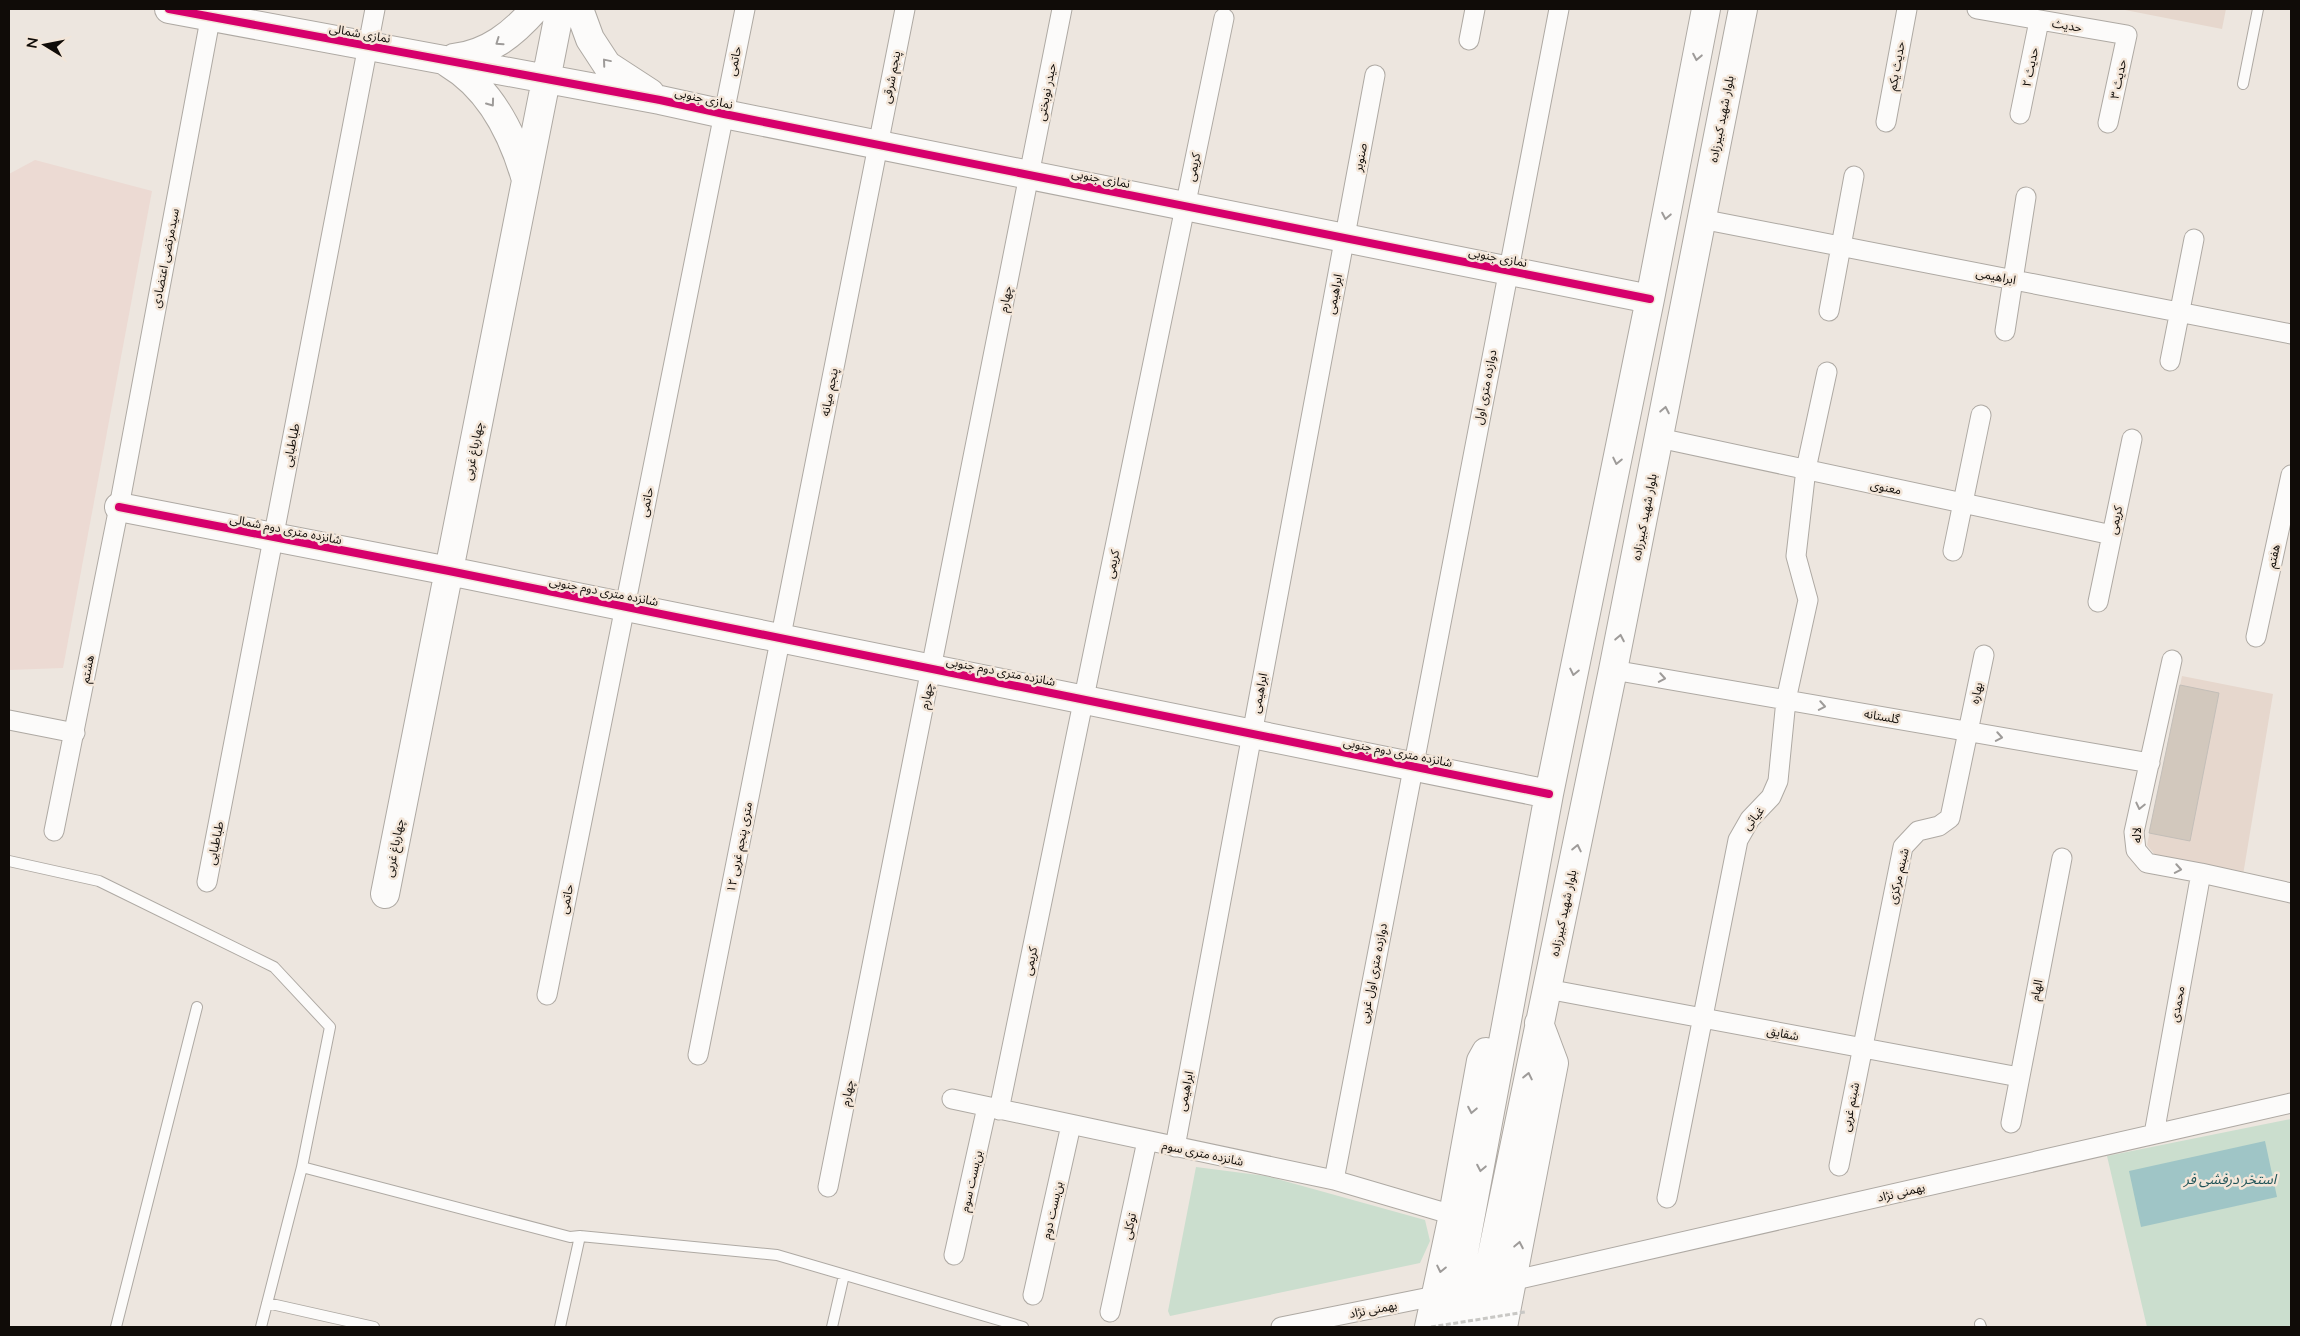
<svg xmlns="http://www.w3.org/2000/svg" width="2300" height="1336" font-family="Lato,'Noto Sans Arabic',sans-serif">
<rect width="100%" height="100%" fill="#ede6df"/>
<!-- commercial -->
<path fill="#ecdad3" d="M35 160 152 191 63 668 9 670V174Z"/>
<!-- education -->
<path fill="#e6d7cd" d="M2120 9H2226L2222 29Z
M2182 676 2273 694 2243 875 2156 856 2147 845Z"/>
<!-- green -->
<path fill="#cbdece" d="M2291 1119V1327H2147L2107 1156Z
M1196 1167 1266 1176 1425 1220 1430 1241 1420 1263 1170 1316 1168 1311Z"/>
<!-- water -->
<path fill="#9fc5c6" d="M2265 1141 2277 1197 2141 1227 2129 1171Z"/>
<!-- building -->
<path fill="#d2c8bd" stroke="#c3beb8" d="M2180 685 2219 693 2190 841 2149 833Z"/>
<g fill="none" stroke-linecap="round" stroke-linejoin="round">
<!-- lane casing -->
<g stroke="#aea9a3" stroke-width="12">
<path id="lane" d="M2243 84 2258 9
M9 861 99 881 274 967 330 1027 302 1167 570 1237 580 1236 777 1255 1023 1327
M267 1303 374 1327
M1980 1324 1981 1327
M116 1327 197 1007
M261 1327 302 1167
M560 1327 580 1236
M832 1327 844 1275"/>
</g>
<!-- street casing -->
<g stroke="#aea9a3" stroke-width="21">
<path id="street" d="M1977 9 2127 35 2108 123
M1469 40 1475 9
M2020 114 2039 21
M1886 122 1907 9
M1701 219 2291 334
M1829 311 1854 176
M2005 331 2026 197
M2170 361 2194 239
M1659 438 2112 535
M1953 551 1981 415
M2098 602 2132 439
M2256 637 2291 475
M2172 660 2134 832 2136 850 2147 863 2201 873 2291 893
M1613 670 2150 763
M9 720 75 733
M54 831 119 507 212 9
M207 882 375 9
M1547 989 2019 1077
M547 995 745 9
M698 1055 905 9
M952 1099 1334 1180 1453 1215
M999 1110 1224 18
M2011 1123 2062 858
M2154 1134 2201 873
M1175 1147 1375 75
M1839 1166 1903 847 1918 831 1939 826 1950 818 1984 655
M1334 1180 1559 9
M828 1187 1062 9
M1667 1198 1738 840 1750 819 1771 797 1778 781 1786 700 1808 600 1796 556 1806 469 1827 372
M954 1255 987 1107
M1511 1281 2291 1103
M1033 1295 1071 1125
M1110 1312 1147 1141
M1281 1327 1435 1296"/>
</g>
<!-- secondary casing -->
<g stroke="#aea9a3" stroke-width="30">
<path id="secondary" d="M169 9 660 100 724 114 1650 299
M579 9 590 39 607 65 650 93
M454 58C488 54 513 34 535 9
M448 63C490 88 513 134 526 180
M119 507 449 571 1549 794
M385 894 560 9
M1429 1327 1453 1215 1481 1061 1486 1052
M1450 1327 1549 794 1650 299 1706 9
M1477 1327 1613 670 1743 9
M1503 1327 1554 1063 1539 1023"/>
</g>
<!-- lane -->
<use href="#lane" stroke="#fcfbfa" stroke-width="10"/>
<!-- street -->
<use href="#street" stroke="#fcfbfa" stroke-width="19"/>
<!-- secondary -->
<use href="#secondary" stroke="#fcfbfa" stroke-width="28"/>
<!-- path-bridge -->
<path stroke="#c9c8c5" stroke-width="3" stroke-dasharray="5 2.5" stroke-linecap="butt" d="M1431 1327 1525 1312"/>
<!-- cycleway casing -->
<g stroke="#f3e6d9" stroke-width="11">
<path id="cycleway" d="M169 9 660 100 724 114 1650 299
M119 507 449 571 1549 794"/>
</g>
<!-- cycleway -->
<use href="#cycleway" stroke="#d6006c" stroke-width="8"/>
</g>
<!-- one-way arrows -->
<defs><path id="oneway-chevron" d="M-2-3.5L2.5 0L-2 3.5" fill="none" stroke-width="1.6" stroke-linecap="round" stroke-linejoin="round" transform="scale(1.25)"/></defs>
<g stroke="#9e9b99">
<use href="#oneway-chevron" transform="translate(499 42) rotate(145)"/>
<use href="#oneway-chevron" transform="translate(1697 57) rotate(101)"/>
<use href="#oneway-chevron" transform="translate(606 62) rotate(-130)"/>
<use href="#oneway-chevron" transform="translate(491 103) rotate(54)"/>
<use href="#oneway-chevron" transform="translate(1666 216) rotate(101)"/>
<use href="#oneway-chevron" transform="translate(1665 410) rotate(-79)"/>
<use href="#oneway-chevron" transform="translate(1617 461) rotate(102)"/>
<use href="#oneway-chevron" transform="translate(1620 638) rotate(-79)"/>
<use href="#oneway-chevron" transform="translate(1574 672) rotate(102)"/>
<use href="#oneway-chevron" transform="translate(1662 678) rotate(10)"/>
<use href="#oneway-chevron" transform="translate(1822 706) rotate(10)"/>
<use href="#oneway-chevron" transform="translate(1999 737) rotate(10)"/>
<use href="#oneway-chevron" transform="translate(2140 806) rotate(103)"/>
<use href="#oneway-chevron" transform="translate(1577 848) rotate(-78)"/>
<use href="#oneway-chevron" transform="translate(2178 869) rotate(10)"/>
<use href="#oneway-chevron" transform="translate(1528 1076) rotate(-78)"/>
<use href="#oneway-chevron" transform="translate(1472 1110) rotate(101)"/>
<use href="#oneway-chevron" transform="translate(1481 1168) rotate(101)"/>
<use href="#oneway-chevron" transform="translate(1519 1245) rotate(-79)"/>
<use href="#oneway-chevron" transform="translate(1441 1269) rotate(102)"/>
</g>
<g text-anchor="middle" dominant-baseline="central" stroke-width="5" stroke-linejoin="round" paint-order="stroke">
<!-- street labels -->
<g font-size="12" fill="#100c08" stroke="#f3e6d9">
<text transform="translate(2067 25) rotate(9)">حدیث</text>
<text transform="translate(360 33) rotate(10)">نمازی شمالی</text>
<text transform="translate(734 61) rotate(-79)">حاتمی</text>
<text transform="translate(1896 66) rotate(-80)">حدیث یکم</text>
<text transform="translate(2030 67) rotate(-78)">حدیث ۲</text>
<text transform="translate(891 77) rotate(-79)">پنجم شرقی</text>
<text transform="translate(2118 79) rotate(-78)">حدیث ۳</text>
<text transform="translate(1046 92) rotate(-79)">حیدر نوبختی</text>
<text transform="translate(704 98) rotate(13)">نمازی جنوبی</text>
<text transform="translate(1721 119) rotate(-79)">بلوار شهید کبیرزاده</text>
<text transform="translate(1360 157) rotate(-79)">صنوبر</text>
<text transform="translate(1193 167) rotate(-78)">کریمی</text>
<text transform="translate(1101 178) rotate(11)">نمازی جنوبی</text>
<text transform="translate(1498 257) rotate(11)">نمازی جنوبی</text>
<text transform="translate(165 258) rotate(-79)">سیدمرتضی اعتضادی</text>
<text transform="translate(1996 276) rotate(11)">ابراهیمی</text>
<text transform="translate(1334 294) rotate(-79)">ابراهیمی</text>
<text transform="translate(1005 299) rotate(-79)">چهارم</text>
<text transform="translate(1485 387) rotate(-79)">دوازده متری اول</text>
<text transform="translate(829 392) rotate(-79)">پنجم میانه</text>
<text transform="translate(291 445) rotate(-79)">طباطبایی</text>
<text transform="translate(473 451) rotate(-79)">چهارباغ غربی</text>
<text transform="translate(1886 487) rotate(12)">معنوی</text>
<text transform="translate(646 502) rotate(-79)">حاتمی</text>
<text transform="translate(1644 517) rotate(-79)">بلوار شهید کبیرزاده</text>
<text transform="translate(2115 520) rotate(-78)">کریمی</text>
<text transform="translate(286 529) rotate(11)">شانزده متری دوم شمالی</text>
<text transform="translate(2273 556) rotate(-78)">هفتم</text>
<text transform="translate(1112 564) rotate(-78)">کریمی</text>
<text transform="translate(604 591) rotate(11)">شانزده متری دوم جنوبی</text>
<text transform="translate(87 669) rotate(-79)">هشتم</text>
<text transform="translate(1001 671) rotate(11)">شانزده متری دوم جنوبی</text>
<text transform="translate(1259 693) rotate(-79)">ابراهیمی</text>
<text transform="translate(1976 693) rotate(-78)">بهاره</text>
<text transform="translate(926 696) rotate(-79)">چهارم</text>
<text transform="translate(1882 716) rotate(10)">گلستانه</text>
<text transform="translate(1398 752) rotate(11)">شانزده متری دوم جنوبی</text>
<text transform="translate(1753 818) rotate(-51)">غیاثی</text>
<text transform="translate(2136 835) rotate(-90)">لاله</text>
<text transform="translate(215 843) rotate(-79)">طباطبایی</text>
<text transform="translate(739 847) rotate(-79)">۱۲ متری پنجم غربی</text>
<text transform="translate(394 848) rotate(-79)">چهارباغ غربی</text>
<text transform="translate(1898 876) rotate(-77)">شبنم مرکزی</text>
<text transform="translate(566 899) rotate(-79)">حاتمی</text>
<text transform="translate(1563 913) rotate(-78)">بلوار شهید کبیرزاده</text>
<text transform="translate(1030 961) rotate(-78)">کریمی</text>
<text transform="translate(1373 973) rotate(-79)">دوازده متری اول غربی</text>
<text transform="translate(2036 990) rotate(-79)">الهام</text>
<text transform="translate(2177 1004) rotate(-80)">محمدی</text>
<text transform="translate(1783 1033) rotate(11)">شقایق</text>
<text transform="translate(1185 1091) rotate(-79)">ابراهیمی</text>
<text transform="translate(847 1093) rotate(-79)">چهارم</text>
<text transform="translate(1850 1107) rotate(-79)">شبنم غربی</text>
<text transform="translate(1203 1153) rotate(12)">شانزده متری سوم</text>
<text transform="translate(971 1181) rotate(-77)">بن‌بست سوم</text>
<text transform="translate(1901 1192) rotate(-13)">بهمنی نژاد</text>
<text transform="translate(1052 1210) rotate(-77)">بن‌بست دوم</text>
<text transform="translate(1129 1226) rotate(-78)">توکلی</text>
<text transform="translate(1373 1309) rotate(-11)">بهمنی نژاد</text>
</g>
<!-- water labels -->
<g font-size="14" font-style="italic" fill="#1e5256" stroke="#f3e6d9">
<text x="2230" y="1178">استخر درفشی فر</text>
</g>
</g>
<!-- border -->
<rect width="2300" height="1336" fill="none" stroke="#100c08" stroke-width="20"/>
<!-- north arrow -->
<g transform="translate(45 45) rotate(280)" stroke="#f3e6d9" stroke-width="4" paint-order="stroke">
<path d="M0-4L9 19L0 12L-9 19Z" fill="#100c08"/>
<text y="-8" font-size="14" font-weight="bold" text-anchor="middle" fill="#100c08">N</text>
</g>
</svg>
